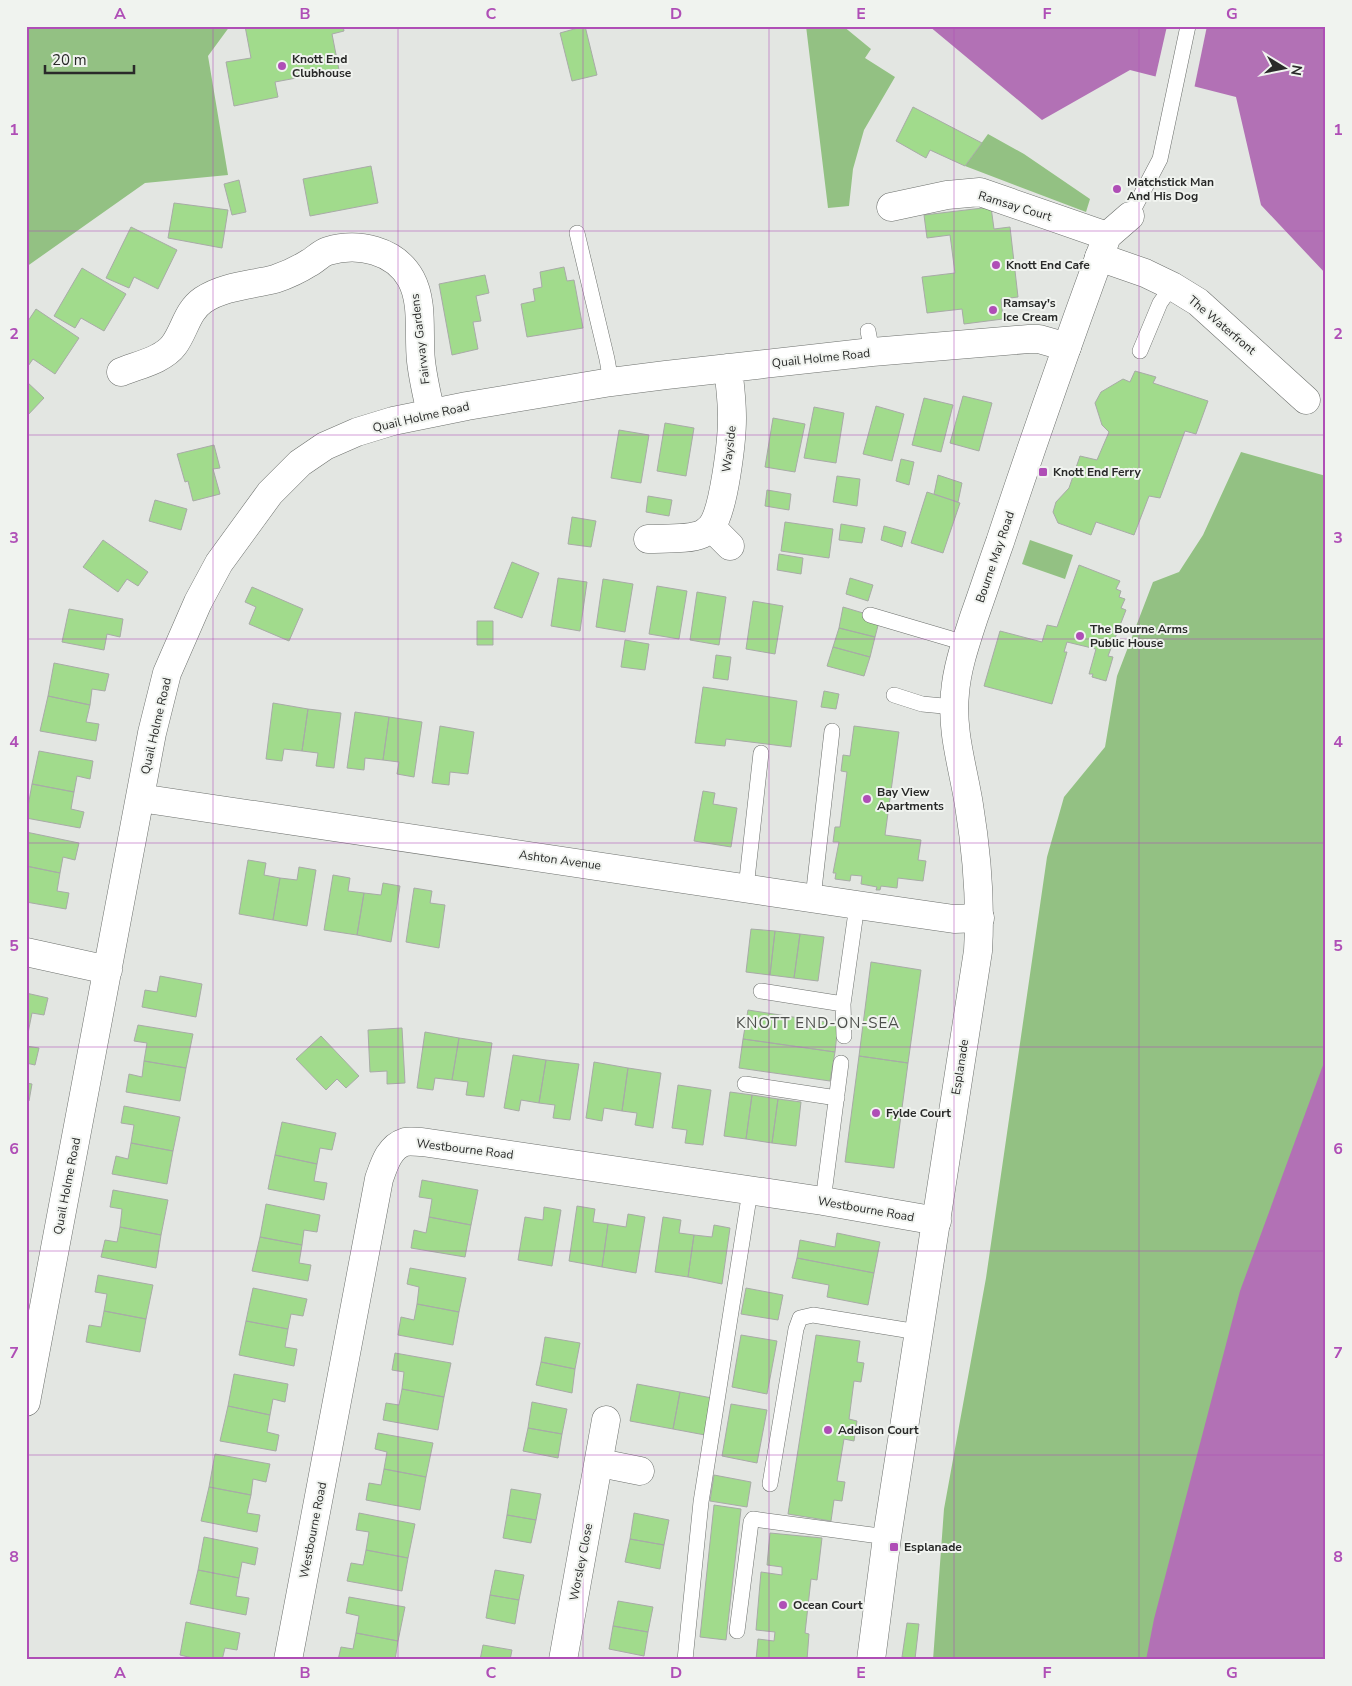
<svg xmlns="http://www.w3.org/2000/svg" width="1352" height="1686" font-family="'Nunito Sans',sans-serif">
<rect width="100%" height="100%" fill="#e3e6e2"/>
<!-- green -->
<path fill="#93c183" d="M26 26H230L208 56 228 175 145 183 26 267Z
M806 26H843L871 49 865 58 895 77 864 130 853 169 849 206 828 208Z
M988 134 1024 154 1090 199 1086 212 965 166Z
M1241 452 1326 476V1660H933L944 1509 986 1278 1047 857 1064 797 1105 747 1117 676 1153 582 1179 572 1203 535Z
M1030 540 1073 555 1065 579 1022 564Z"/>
<!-- water -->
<path fill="#b271b5" d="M929 26H1326V274L1261 205 1236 97 1130 70 1042 120Z
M1326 1057V1660H1146L1154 1619 1240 1291Z"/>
<!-- pier -->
<path fill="#e3e6e2" d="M1167 26H1207L1194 89 1155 79Z"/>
<!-- building -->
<path fill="#a1db8c" stroke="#a8aba7" d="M245 26H343L344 31 332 34 339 70 275 82 278 97 234 106 226 62 251 58Z
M585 26 597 75 572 81 560 33Z
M913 107 982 143 965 166 930 150 926 158 896 141Z
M371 166 378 203 310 216 303 179Z
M239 180 246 212 232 215 224 184Z
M174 203 228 210 222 248 168 238Z
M991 207 994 229 1010 227 1018 297 1001 299 1003 319 964 324 962 309 927 313 922 277 955 273 950 235 927 238 924 215Z
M131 227 177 250 158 289 134 277 129 288 106 278Z
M564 267 567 281 574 280 583 328 527 337 521 304 535 301 533 289 542 287 540 272Z
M82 268 126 294 104 331 81 318 75 328 54 316Z
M485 275 489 293 476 296 481 321 473 322 478 349 452 355 439 284Z
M36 309 79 338 55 374 33 359 26 369V324Z
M1135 371 1156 377 1153 383 1208 401 1196 434 1185 431 1160 498 1149 496 1134 535 1096 522 1091 535 1058 523 1053 512 1056 502 1069 488 1080 456 1097 460 1109 432 1102 425 1095 403 1101 392 1123 379 1130 382Z
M26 381 44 398 26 417Z
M963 396 992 403 979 451 950 443Z
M924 398 953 405 941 452 912 445Z
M876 406 904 414 892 461 863 454Z
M814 407 844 413 836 463 804 458Z
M773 418 805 424 795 472 765 467Z
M665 423 694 428 686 476 657 471Z
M619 430 649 435 641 483 611 478Z
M214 445 220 468 213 469 220 494 193 501 188 481 185 482 177 454Z
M901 459 914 462 909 485 896 481Z
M938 475 962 483 958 502 934 494Z
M837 476 860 479 857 506 833 502Z
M767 490 791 494 789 510 765 506Z
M927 492 960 503 943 553 911 543Z
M648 496 672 500 669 516 646 512Z
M155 500 187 509 181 530 149 521Z
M572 517 596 521 591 547 568 544Z
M785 522 833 529 829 558 781 551Z
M841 524 865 528 862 543 839 540Z
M884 526 906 532 902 547 881 540Z
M103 540 148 572 138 586 127 579 118 592 83 567Z
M779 554 803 558 801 574 777 570Z
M512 562 539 573 522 618 494 608Z
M1079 565 1120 581 1116 589 1121 591 1119 597 1125 599 1121 608 1126 610 1108 656 1113 657 1106 681 1092 677 1093 674H1089L1096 649 1067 642 1064 652H1067L1052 704 984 686 1000 631 1042 642 1047 625 1057 627Z
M558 578 587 582 580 631 551 626Z
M850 578 873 585 868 601 846 594Z
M603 579 633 584 625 632 596 627Z
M657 586 687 591 679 639 649 634Z
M252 587 303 609 289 641 249 624 256 607 245 602Z
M697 592 726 597 719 645 690 640Z
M753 601 783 606 775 654 746 649Z
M843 607 880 618 875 637 839 628Z
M69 609 123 619 120 637 107 634 104 650 62 642Z
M477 621H493V645H477Z
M839 628 875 637 870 657 833 647Z
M625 640 649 644 645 670 621 667Z
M833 647 870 657 864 676 827 666Z
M716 655 731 657 728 680 713 678Z
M54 663 109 674 105 691 92 689 90 705 48 696Z
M703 687 797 701 791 747 726 739 725 746 695 743Z
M824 691 839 694 836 709 821 707Z
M48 696 90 705 86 722 99 724 96 741 40 731Z
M273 703 308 709 302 751 284 749 282 761 266 759Z
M308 709 341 713 334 768 316 766 318 753 302 751Z
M355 712 389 717 383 760 365 758 364 770 347 768Z
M389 717 422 722 414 777 397 774 399 762 383 760Z
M440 726 474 732 468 774 450 772 449 785 432 783Z
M854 726 899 732 885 835 921 840 918 860 926 861 923 881 898 878 897 888 881 886 880 890H876L877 887 861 884 862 876 851 875 850 881 835 879 836 873H833L839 842H833L835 827H840L847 772 841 771 843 755 850 756Z
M39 751 93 761 90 779 77 776 74 792 32 784Z
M32 784 74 792 71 809 84 812 80 828 26 818Z
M703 791 715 793 713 804 737 808 731 847 694 841Z
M26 832 79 843 75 860 63 857 60 873 26 866Z
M248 860 266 863 264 875 280 878 273 920 239 914Z
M26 866 60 873 57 891 69 893 66 909 26 902Z
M299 867 316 870 307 926 273 920 280 878 297 880Z
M333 875 350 878 348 891 364 893 357 935 324 930Z
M383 883 400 886 391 942 357 935 364 893 381 895Z
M414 888 432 891 430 903 445 905 439 948 406 942Z
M751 929 775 931 770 975 746 972Z
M775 931 800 934 794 978 770 975Z
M800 934 824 937 818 981 794 978Z
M871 962 921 970 908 1063 859 1056Z
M160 976 202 984 196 1017 142 1007 145 990 157 992Z
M26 993 48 998 44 1015 32 1013 29 1028H26Z
M748 1010 838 1024 835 1052 743 1039Z
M138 1025 193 1034 186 1068 144 1061 147 1043 134 1041Z
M26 1028H29L26 1046 39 1048 35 1065 26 1063Z
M402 1028 405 1083 387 1084V1071L370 1072 368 1030Z
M425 1032 459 1038 452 1080 435 1078 433 1090 417 1088Z
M321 1036 359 1076 346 1088 337 1079 326 1090 296 1059Z
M459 1038 492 1043 484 1097 466 1095 468 1082 452 1080Z
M743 1039 835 1052 830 1081 739 1068Z
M513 1055 546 1060 539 1103 521 1100 519 1111 504 1108Z
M859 1056 908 1063 894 1168 845 1162Z
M546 1060 579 1064 570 1120 553 1118 555 1105 539 1103Z
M144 1061 186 1068 180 1101 126 1092 129 1074 142 1077Z
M594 1062 628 1068 622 1111 604 1108 602 1121 586 1118Z
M628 1068 661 1073 653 1128 635 1125 637 1113 622 1111Z
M26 1083 32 1084 29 1101H26Z
M678 1085 711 1090 703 1145 685 1143 687 1130 672 1128Z
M730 1092 752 1095 746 1139 724 1136Z
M752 1095 778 1099 772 1143 746 1139Z
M778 1099 801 1102 796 1146 772 1143Z
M124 1106 180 1117 173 1151 131 1143 134 1125 121 1123Z
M282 1122 336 1133 332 1150 320 1148 317 1164 275 1155Z
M131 1143 173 1151 167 1184 112 1174 116 1156 128 1159Z
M275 1155 317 1164 314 1181 327 1183 324 1200 268 1189Z
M422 1180 478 1190 471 1225 429 1217 432 1199 419 1197Z
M113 1190 168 1200 161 1235 120 1227 122 1209 110 1207Z
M266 1204 320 1215 317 1232 304 1230 302 1245 260 1237Z
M577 1206 595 1209 593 1222 608 1224 602 1267 569 1261Z
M544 1207 561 1210 552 1266 518 1260 525 1217 543 1220Z
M628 1214 645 1217 636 1273 602 1267 608 1224 626 1227Z
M429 1217 471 1225 465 1257 411 1248 414 1230 426 1233Z
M663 1217 681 1220 679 1233 694 1235 688 1277 655 1272Z
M714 1225 730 1228 722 1284 688 1277 694 1235 712 1237Z
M120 1227 161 1235 156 1268 101 1257 105 1240 117 1242Z
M837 1233 880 1242 874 1273 797 1258 800 1240 835 1247Z
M260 1237 302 1245 299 1263 311 1265 308 1281 252 1271Z
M797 1258 874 1273 868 1305 827 1297 829 1285 792 1278Z
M410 1268 466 1278 459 1312 417 1304 419 1287 407 1284Z
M98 1275 153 1285 146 1319 104 1311 107 1294 95 1292Z
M253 1288 307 1299 303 1316 291 1314 288 1329 246 1321Z
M746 1288 783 1295 778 1320 741 1314Z
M417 1304 459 1312 453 1345 398 1335 401 1317 414 1320Z
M104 1311 146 1319 140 1352 86 1342 89 1325 101 1327Z
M246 1321 288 1329 285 1347 297 1349 294 1366 239 1355Z
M741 1335 777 1341 767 1394 732 1387Z
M816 1335 860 1341 857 1362 864 1363 861 1382 854 1381 849 1419 857 1421 854 1441 844 1439 837 1481 845 1482 842 1501 834 1500 831 1521 788 1514Z
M545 1337 580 1343 575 1369 541 1362Z
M395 1353 451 1363 444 1397 402 1389 404 1372 392 1370Z
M541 1362 575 1369 572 1393 536 1385Z
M234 1374 288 1384 285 1402 273 1399 270 1415 228 1406Z
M637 1384 680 1392 673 1429 630 1421Z
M402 1389 444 1397 438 1430 383 1420 386 1403 399 1405Z
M680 1392 712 1398 705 1435 673 1429Z
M532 1402 567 1409 562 1434 528 1428Z
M731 1404 767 1410 757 1463 722 1456Z
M228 1406 270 1415 267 1432 279 1435 276 1451 220 1441Z
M528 1428 562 1434 558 1458 523 1451Z
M378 1433 433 1443 426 1477 384 1469 387 1452 375 1449Z
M215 1454 270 1464 266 1482 253 1479 251 1495 209 1487Z
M384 1469 426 1477 420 1510 366 1500 369 1483 381 1485Z
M714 1475 751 1482 747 1507 710 1501Z
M209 1487 251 1495 247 1513 260 1515 257 1532 201 1521Z
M511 1489 541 1494 536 1520 507 1515Z
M714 1505 741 1509 726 1640 700 1637Z
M359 1513 415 1524 408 1558 366 1550 369 1532 356 1530Z
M634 1513 669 1520 664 1545 630 1539Z
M507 1515 536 1520 531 1543 503 1538Z
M770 1533 822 1538 817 1580 811 1579 805 1633 809 1634 807 1660H756L758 1639 774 1641 775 1632 756 1630 761 1572 782 1575V1567L767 1565Z
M204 1537 258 1548 255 1565 242 1562 239 1578 198 1570Z
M630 1539 664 1545 660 1569 625 1562Z
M366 1550 408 1558 402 1591 347 1581 351 1563 363 1565Z
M198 1570 239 1578 236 1596 249 1598 246 1615 190 1604Z
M495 1570 524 1575 519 1600 490 1595Z
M490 1595 519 1600 515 1624 486 1618Z
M349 1597 405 1607 398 1641 356 1633 359 1616 346 1613Z
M618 1601 653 1607 648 1632 613 1626Z
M186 1622 240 1633 237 1650 225 1648 222 1660H201L180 1655Z
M907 1623 919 1624 915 1659 902 1657Z
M613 1626 648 1632 644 1656 609 1649Z
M356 1633 398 1641 395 1660H338L341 1647 353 1649Z
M483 1645 512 1650 510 1660H480Z"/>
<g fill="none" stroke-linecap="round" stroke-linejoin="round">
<!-- lane casing -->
<g stroke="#6d706d" stroke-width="16">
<path id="lane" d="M1130 216 1160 159 1188 26
M577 233 607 359 611 382
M868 331 872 352
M1140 351 1160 303 1172 286
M870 615 965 643
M894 695 922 704 954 707
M746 888 761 753
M813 898 832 731
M761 991 843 1004
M844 1036 843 1004 857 905
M745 1084 837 1098
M823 1201 841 1063
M770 1484 796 1329 800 1318 813 1315 918 1332
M737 1631 751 1522 753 1519 887 1537
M685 1660 701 1502 750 1191"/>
</g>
<!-- street casing -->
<g stroke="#6d706d" stroke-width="29">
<path id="street" d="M891 207 947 195 980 192 1107 236
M1099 257 1145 273 1172 286 1198 302 1306 400
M121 372C138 365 163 360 174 345 185 330 187 311 203 300 224 286 251 285 275 279 287 275 298 270 309 263 315 260 321 253 328 251 358 242 395 250 411 279 424 303 418 335 421 361 423 379 427 396 431 413
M711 527 730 546
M648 539C663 538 689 540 702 534 704 533 709 529 711 527 724 511 732 440 732 418 732 401 730 384 728 368
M140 798 857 905 954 919 980 918
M26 952 108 970
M26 1402 152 733 167 673 198 602 219 563 270 493 300 463 325 446 357 432 393 421 467 406 611 382 666 375 872 352 1029 339H1039L1067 347
M600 1463 640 1471
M288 1660 379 1179C384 1165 389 1147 405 1142 410 1141 417 1142 422 1142L823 1201 937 1221
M563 1660 606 1420"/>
</g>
<!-- secondary casing -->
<g stroke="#6d706d" stroke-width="29">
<path id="secondary" d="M871 1660 887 1537 978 951C981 902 977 854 969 805 963 767 951 732 955 693 957 667 966 642 974 617 983 592 991 567 1000 542 1034 439 1070 337 1107 236L1130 216"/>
</g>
<!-- lane -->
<use href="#lane" stroke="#fff" stroke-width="15"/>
<!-- street -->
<use href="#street" stroke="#fff" stroke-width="28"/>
<!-- secondary -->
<use href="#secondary" stroke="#fff" stroke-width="28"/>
</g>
<!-- grid -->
<path fill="none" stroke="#af4eb6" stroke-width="1" stroke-opacity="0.55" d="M213 26V1660M398 26V1660M583 26V1660M769 26V1660M954 26V1660M1139 26V1660M26 231H1326M26 435H1326M26 639H1326M26 843H1326M26 1047H1326M26 1251H1326M26 1455H1326"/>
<!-- markers -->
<g fill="#af4eb6" stroke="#f0f3ef" stroke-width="2">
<circle cx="282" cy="66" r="5"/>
<circle cx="1117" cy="189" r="5"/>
<circle cx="996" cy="265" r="5"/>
<circle cx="993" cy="310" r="5"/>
<rect x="1038" y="467" width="10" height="10" rx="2.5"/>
<circle cx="1080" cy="636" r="5"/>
<circle cx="867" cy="799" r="5"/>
<circle cx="876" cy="1113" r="5"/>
<circle cx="828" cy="1430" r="5"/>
<rect x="889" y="1542" width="10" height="10" rx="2.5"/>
<circle cx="783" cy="1605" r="5"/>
</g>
<g text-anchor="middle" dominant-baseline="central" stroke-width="4" stroke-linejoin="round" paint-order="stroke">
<!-- poi labels -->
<g font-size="12" font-weight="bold" fill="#292a29" stroke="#f0f3ef" text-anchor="start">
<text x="292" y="59">Knott End<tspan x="292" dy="14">Clubhouse</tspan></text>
<text x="1127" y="182">Matchstick Man<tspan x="1127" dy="14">And His Dog</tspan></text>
<text x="1006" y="265">Knott End Cafe</text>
<text x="1003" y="303">Ramsay's<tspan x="1003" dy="14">Ice Cream</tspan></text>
<text x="1053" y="472">Knott End Ferry</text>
<text x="1090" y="629">The Bourne Arms<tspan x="1090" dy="14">Public House</tspan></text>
<text x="877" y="792">Bay View<tspan x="877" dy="14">Apartments</tspan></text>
<text x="886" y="1113">Fylde Court</text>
<text x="838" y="1430">Addison Court</text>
<text x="904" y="1547">Esplanade</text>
<text x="793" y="1605">Ocean Court</text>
</g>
<!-- street labels -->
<g font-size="12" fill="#292a29" stroke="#f0f3ef">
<text transform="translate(1015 206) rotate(17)">Ramsay Court</text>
<text transform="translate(1222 325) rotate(40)">The Waterfront</text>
<text transform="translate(420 339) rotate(-97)">Fairway Gardens</text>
<text transform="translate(821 358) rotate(-6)">Quail Holme Road</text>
<text transform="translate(421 417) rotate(-13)">Quail Holme Road</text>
<text transform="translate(729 449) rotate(-83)">Wayside</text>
<text transform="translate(995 557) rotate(-71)">Bourne May Road</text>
<text transform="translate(156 726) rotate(-77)">Quail Holme Road</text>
<text transform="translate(560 860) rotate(8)">Ashton Avenue</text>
<text transform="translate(960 1067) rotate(-81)">Esplanade</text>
<text transform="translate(465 1149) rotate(7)">Westbourne Road</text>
<text transform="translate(67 1186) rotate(-79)">Quail Holme Road</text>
<text transform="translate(866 1209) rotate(10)">Westbourne Road</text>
<text transform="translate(313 1530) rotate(-79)">Westbourne Road</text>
<text transform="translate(581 1562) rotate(-79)">Worsley Close</text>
</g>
<!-- quarter labels -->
<g font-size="15" letter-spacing="1" fill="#4c4e4b" stroke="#f0f3ef">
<text x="818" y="1023">KNOTT END-ON-SEA</text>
</g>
</g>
<!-- border -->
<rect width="1352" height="1686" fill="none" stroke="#f0f3ef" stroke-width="55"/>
<!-- north arrow -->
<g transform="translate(1284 68) rotate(100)" stroke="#f0f3ef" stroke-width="4" paint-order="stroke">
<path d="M0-4L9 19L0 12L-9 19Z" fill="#292a29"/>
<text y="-8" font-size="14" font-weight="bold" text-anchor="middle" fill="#292a29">N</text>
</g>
<!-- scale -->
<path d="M45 65v8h89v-8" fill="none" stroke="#292a29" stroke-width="2.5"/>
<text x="52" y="65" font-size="15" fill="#292a29" stroke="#f0f3ef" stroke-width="4" paint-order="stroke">20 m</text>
<rect x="28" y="28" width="1296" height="1630" fill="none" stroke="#af4eb6" stroke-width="2"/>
<g font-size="16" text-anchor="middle" font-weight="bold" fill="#af4eb6">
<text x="120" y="19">A</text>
<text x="305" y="19">B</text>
<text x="491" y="19">C</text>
<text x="676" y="19">D</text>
<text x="861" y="19">E</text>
<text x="1047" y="19">F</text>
<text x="1232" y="19">G</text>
<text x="14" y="135">1</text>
<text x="1338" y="135">1</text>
<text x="14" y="339">2</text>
<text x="1338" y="339">2</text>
<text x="14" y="543">3</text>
<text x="1338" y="543">3</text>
<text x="14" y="747">4</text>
<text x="1338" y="747">4</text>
<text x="14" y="951">5</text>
<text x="1338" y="951">5</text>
<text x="14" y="1154">6</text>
<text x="1338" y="1154">6</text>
<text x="14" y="1358">7</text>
<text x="1338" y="1358">7</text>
<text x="14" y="1562">8</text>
<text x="1338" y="1562">8</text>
<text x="120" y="1678">A</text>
<text x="305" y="1678">B</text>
<text x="491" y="1678">C</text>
<text x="676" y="1678">D</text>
<text x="861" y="1678">E</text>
<text x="1047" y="1678">F</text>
<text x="1232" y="1678">G</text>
</g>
</svg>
